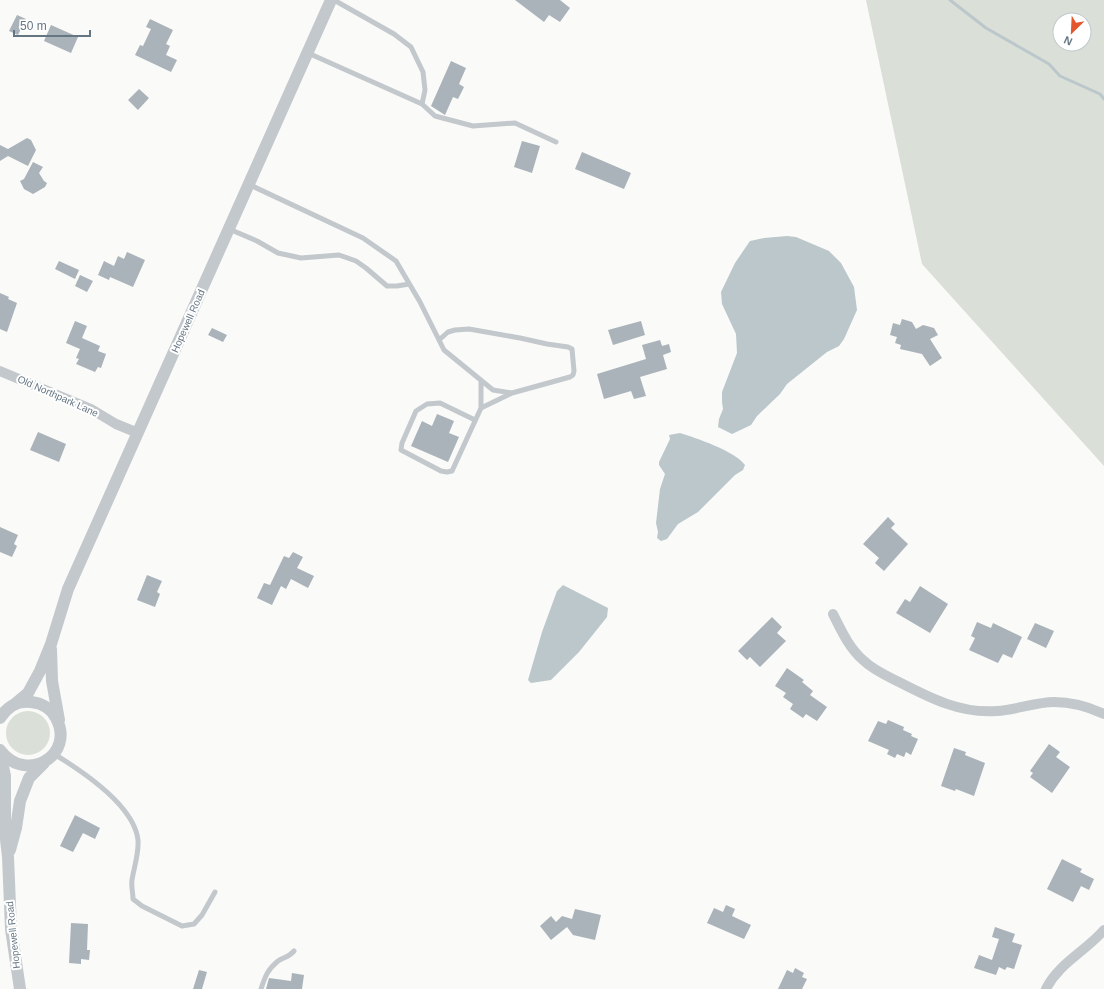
<svg xmlns="http://www.w3.org/2000/svg" width="1104" height="989" font-family="Arial,sans-serif">
<rect width="100%" height="100%" fill="#fafaf8"/>
<!-- green -->
<path fill="#dadfd7" fill-rule="evenodd" d="M866 0H1104V466L922 264ZM1060 20H1084V44H1060Z
M6 733a22 22 0 1 1 44 0a22 22 0 1 1-44 0Z"/>
<!-- water -->
<path fill="#bbc7cb" d="M787 236 796 237 829 251 841 263 854 287 857 310 844 339 839 346 827 352 787 384 780 394 757 416 751 425 732 434 718 427 719 419 723 409 722 402V392L737 353 736 334 722 304 721 292 735 263 750 241 764 238Z
M680 433C696 438 735 451 745 465L743 470 735 475 698 512 678 524 667 539 661 541 657 538 658 532 656 523 660 489 665 474 659 465V462L670 439 669 435Z
M563 585 608 608 607 617 579 652 551 680 531 683 528 680 542 632 557 591Z"/>
<g fill="none" stroke-linecap="round" stroke-linejoin="round">
<!-- stream -->
<path stroke="#bbc7cb" stroke-width="3" d="M950 0 986 28 1049 64 1060 76 1100 94 1104 99"/>
</g>
<!-- building -->
<path fill="#aab3b9" d="M515 0H560L570 8 560 22 549 15 544 22Z
M17 15 26 19 18 35 9 31Z
M150 19 173 30 166 44 170 46 166 55 177 60 171 72 135 55 140 45 143 46 151 29 146 27Z
M51 25 78 37 71 53 44 41Z
M451 61 466 68 459 84 464 87 458 99 453 97 445 115 431 106Z
M139 89 149 98 138 110 128 100Z
M27 138 31 140 36 150 28 166 8 156 0 161V145L8 149Z
M522 141 540 146 532 173 514 167Z
M582 152 631 173 624 189 575 169Z
M33 162 43 167 39 173 44 181 47 183 45 187 33 194 24 189 20 181 24 179Z
M127 252 145 260 133 287 110 277 109 280 98 275 104 261 114 266 118 256 124 259Z
M59 261 79 270 75 279 55 269Z
M80 275 93 281 87 292 75 286Z
M0 293 9 297 8 299 17 303 7 332 0 329Z
M902 319 912 322 916 329 923 325 934 328 938 335 930 339 942 358 930 366 922 354 900 349 901 345 895 343 897 337 890 335 893 323 900 325Z
M75 321 87 326 82 338 100 346 98 351 106 354 101 368 98 367 95 372 76 364 79 359 76 358 80 349 66 343Z
M641 321 645 335 613 345 608 330Z
M212 328 227 335 223 342 208 335Z
M660 340 662 346 669 344 671 352 663 355 667 369 640 377 646 396 634 399 631 391 604 399 597 374 646 359 642 345Z
M437 414 454 421 449 433 459 437 448 462 411 446 422 421 432 426Z
M38 432 66 444 59 462 30 450Z
M888 517 895 524 891 528 908 544 884 571 875 563 879 558 863 544Z
M0 527 18 535 14 544 17 546 12 557 0 552Z
M293 552 303 557 297 568 314 576 308 588 291 579 286 589 281 586 272 605 257 598 264 583 270 585 284 556 289 558Z
M147 575 162 581 157 592 160 594 155 607 137 600Z
M920 586 948 604 930 633 896 613 905 599 910 602Z
M772 617 782 627 777 633 786 641 760 667 750 657 747 660 738 651Z
M977 622 991 628 993 623 1022 637 1012 658 1003 654 998 663 969 650 975 638 971 636Z
M1035 623 1054 631 1046 648 1027 639Z
M787 668 804 680 802 682 813 691 810 695 827 707 817 721 806 714 803 718 790 709 793 704 783 697 786 693 775 686Z
M888 720 904 727 903 730 912 734 911 736 918 739 911 755 906 752 904 757 897 754 895 758 887 754 889 750 868 741 878 721 886 724Z
M1049 744 1060 752 1056 757 1070 767 1052 793 1030 777 1033 773 1030 771Z
M954 748 966 752 965 755 985 763 974 796 956 789 955 791 941 786Z
M75 815 100 828 95 839 83 833 73 852 60 846Z
M1062 859 1082 869 1080 872 1094 879 1089 890 1081 886 1073 902 1047 889Z
M726 905 735 909 732 916 751 925 744 939 707 923 714 908 723 912Z
M575 909 601 915 595 940 573 935 567 927 551 940 540 926 551 916 556 922 562 916 572 919Z
M71 923 88 924 87 950H90L89 960 81 959V964L69 963Z
M995 927 1015 934 1012 942 1022 945 1014 969 1007 967 1005 970 999 967 996 975 974 968 979 955 992 960 999 939 992 937Z
M795 968 804 973 802 977 807 979 802 989H778L787 970 793 973Z
M199 970 207 972 202 989H193Z
M292 973 304 975 302 989H266L269 978 291 981Z"/>
<g fill="none" stroke-linecap="round" stroke-linejoin="round">
<!-- service -->
<path stroke="#c3c8cc" stroke-width="5" d="M334 0 394 34 411 47 423 72 425 90 422 104
M308 53 422 104 435 116 473 126 515 123 556 142
M250 185 363 238 396 261 420 302 444 350 493 390 512 393 570 377 573 375 574 371 572 349 568 347 547 344 520 338 469 329 455 330 448 332 439 340
M229 229 257 241 278 253 301 258 339 255 356 261 366 268 387 286H397L409 284
M481 408 512 393
M475 420 440 403 427 404 416 411 402 443 401 450 441 471 447 472 452 471 481 408V380
M54 754C82 771 134 805 138 840 139 854 134 867 132 880 131 886 133 893 133 899L142 906 182 926 194 924 202 915 215 892
M261 989C265 977 267 970 278 961 284 956 287 959 294 951"/>
<!-- minor -->
<path stroke="#c3c8cc" stroke-width="10" d="M0 371 91 409 116 424 138 433
M833 614C841 630 849 648 863 660 873 670 887 676 899 682 930 698 961 714 997 711 1016 710 1036 702 1054 702 1071 702 1089 707 1104 714
M1046 989C1058 964 1086 951 1104 930"/>
<!-- tertiary -->
<path stroke="#c3c8cc" stroke-width="12" d="M51 649 52 681 59 720
M16 703 28 693 40 671 51 644 68 589 331 0
M0 718C7 707 18 700 31 702 41 703 51 708 56 718 76 755 26 785 0 750
M0 752 5 776V831L8 857 11 929 20 989
M10 850 16 828 20 801 29 778 44 763"/>
</g>
<g text-anchor="middle" dominant-baseline="central" stroke-width="4" stroke-linejoin="round" paint-order="stroke">
<!-- street labels -->
<g font-size="10" fill="#657683" stroke="#fff">
<text transform="translate(188 321) rotate(-66)">Hopewell Road</text>
<text transform="translate(58 396) rotate(24)">Old Northpark Lane</text>
<text transform="translate(13 935) rotate(-96)">Hopewell Road</text>
</g>
</g>
<!-- north arrow -->
<g transform="translate(1072 32) rotate(204)"><circle r="19" fill="#ffffff" stroke="#c1c8cd"/>
<path d="M0-3L7 15L0 10L-7 15Z" fill="#e4572e"/>
<text y="-6" font-size="11" font-weight="bold" text-anchor="middle" fill="#657683">N</text>
</g>
<!-- scale -->
<path d="M14 30v6h76v-6" fill="none" stroke="#657683" stroke-width="2"/>
<text x="20" y="30" font-size="12" fill="#657683" stroke="#ffffff" stroke-width="3" paint-order="stroke">50 m</text>
</svg>
